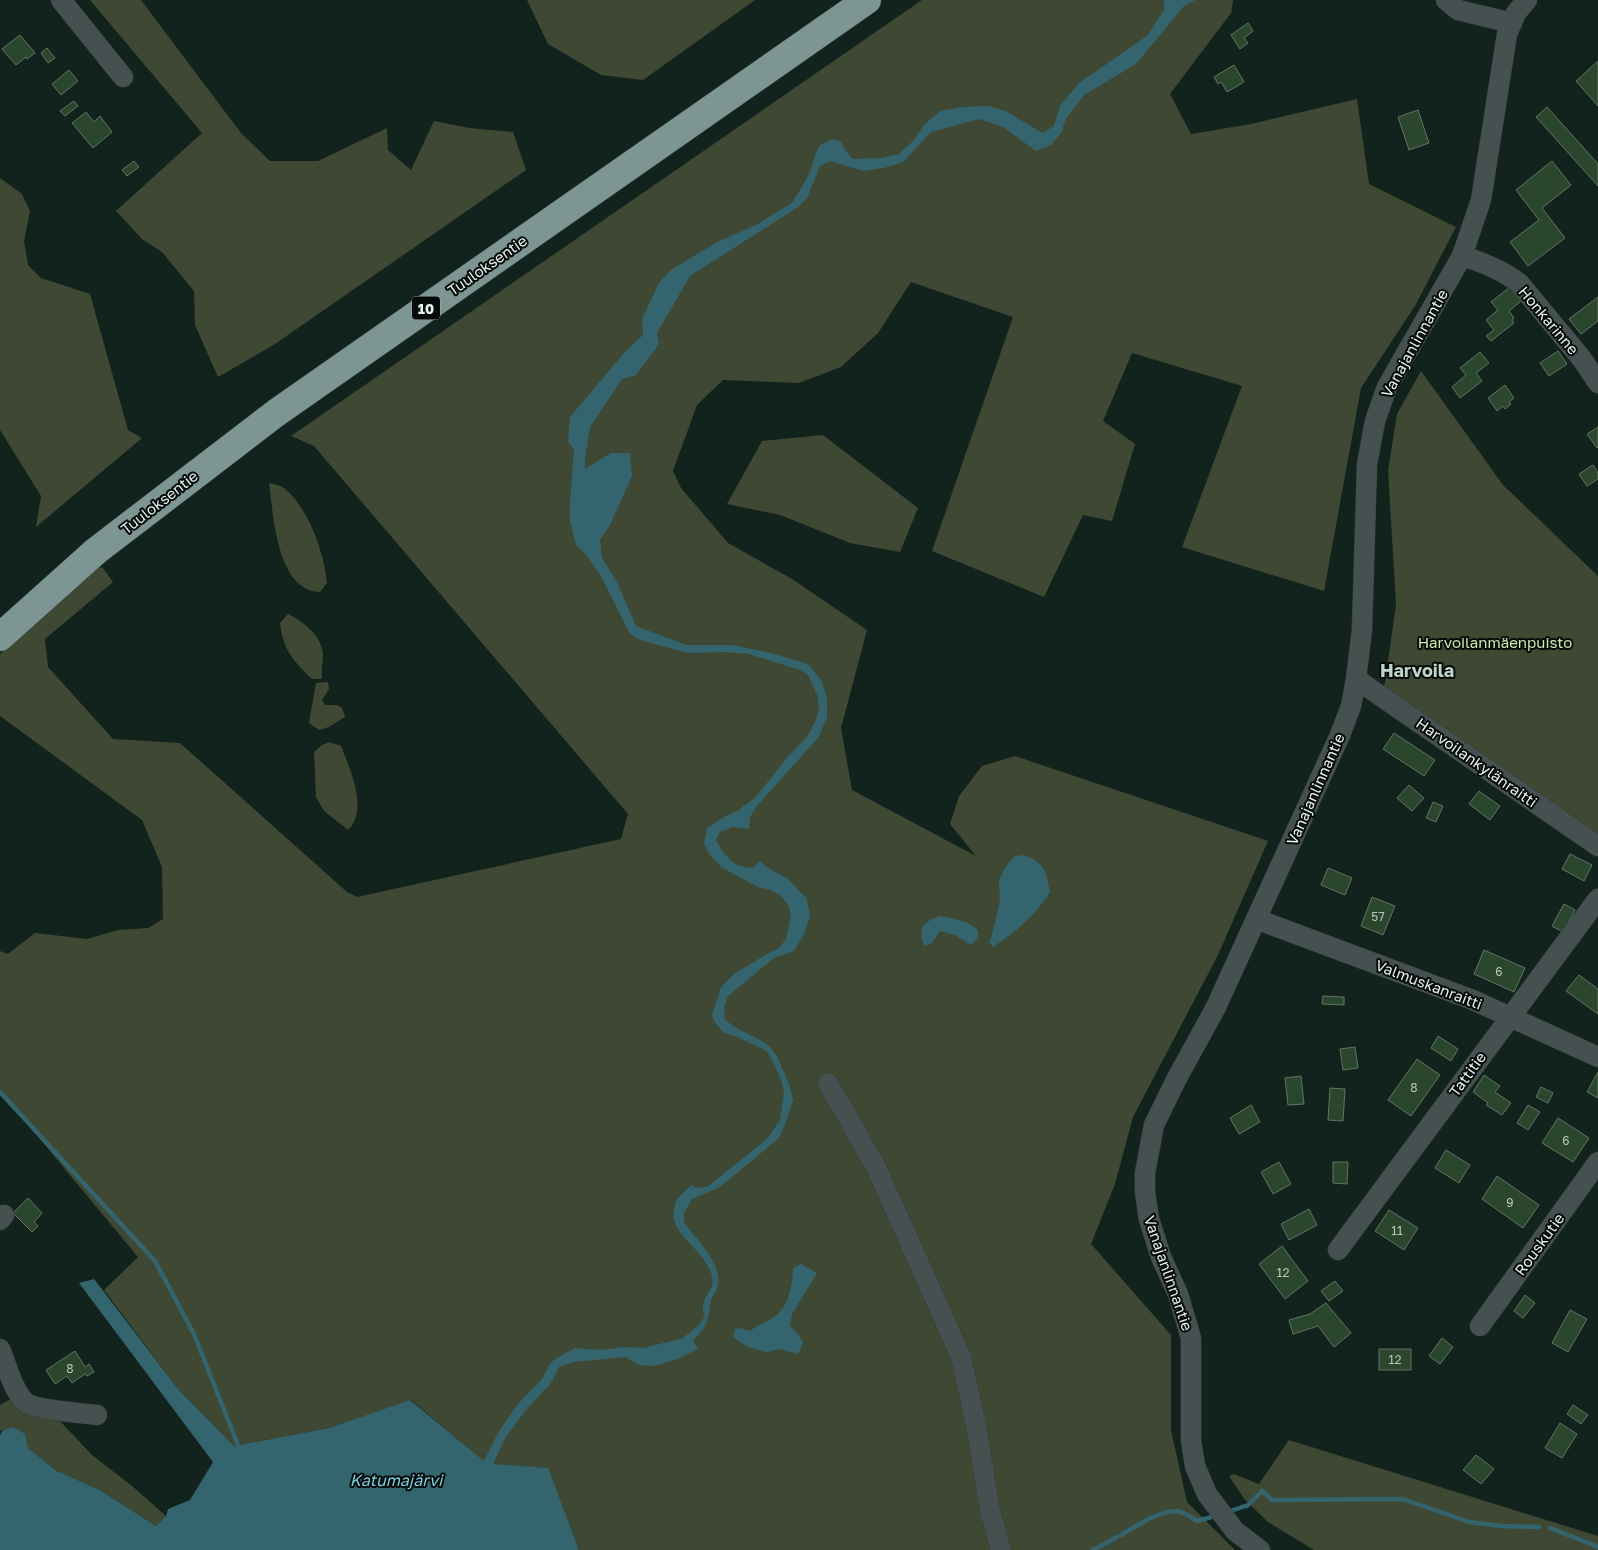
<svg xmlns="http://www.w3.org/2000/svg" width="1598" height="1550" font-family="'Golos Text',sans-serif">
<rect width="100%" height="100%" fill="#12231d"/>
<!-- green -->
<path fill="#3f4833" d="M90 0H141L241 133 270 161H318L387 128 388 150 411 170 434 121 469 128 513 132 526 170 272 346 218 377 195 325 194 291 162 252 142 239 116 211 202 133Z
M527 0H755L643 80 601 75 548 44Z
M922 0H1233L1231 13 1170 94 1191 134 1251 124 1357 99 1369 184 1456 227 1415 306 1361 388 1324 591 1182 547 1242 386 1132 353 1103 421 1135 444 1112 521 1083 515 1044 597 932 551 1013 317 911 282 878 333 841 367 799 383 723 380 697 405 673 471 681 488 728 543 792 579 867 630 841 728 852 790 976 856 950 824 959 796 982 766 1015 756 1268 841 1218 955 1133 1117 1115 1184 1091 1244 1171 1335V1430L1187 1502 1235 1550H579L547 1468 487 1464 411 1400 329 1428 234 1446 179 1390 104 1290 138 1257 0 1091V951L8 954 35 933 87 939 118 930 148 928 163 919 162 867 142 820 0 716V654L98 568 102 567 113 582 45 639 48 667 113 739 180 743 347 892 357 897 621 839 628 814 314 446 291 436Z
M0 178 22 194 30 211 24 241 28 265 41 278 90 294 128 430 142 438 36 527 41 496 0 430Z
M1421 371 1503 485 1598 576V839L1382 691 1385 683 1396 604 1388 470 1397 414Z
M823 435 918 508 900 552 850 543 780 515 727 504 762 441Z
M269 483C274 484 280 485 284 488 309 508 324 553 327 583L320 592C317 592 312 591 309 590 276 577 273 512 269 483Z
M288 614C303 621 323 637 323 655 323 664 321 670 322 679H312C293 661 283 649 280 623Z
M328 682 329 689 322 700 325 705H337L342 708 345 717 329 727 319 730 309 723 316 683Z
M329 742 341 746C350 769 369 810 348 830L324 811 316 797 314 752 322 745Z
M14 1397 58 1419 92 1455 132 1486 166 1516 156 1526 100 1490 57 1471 28 1448 13 1427 0 1431V1405Z
M1289 1440 1598 1536V1550H1314L1268 1522 1245 1500 1229 1476 1234 1474 1259 1484Z"/>
<!-- water -->
<path fill="#34656f" d="M1164 0H1195L1184 6 1136 64 1084 95 1066 119 1061 133 1051 145 1036 151 1003 127 979 119 931 132 903 162 884 168 863 171 830 161 820 166 807 198 798 207 690 276 657 333 659 344 636 375 622 379 590 427 585 459V469L611 453H630L632 476 610 525 600 540 602 558 617 582 636 626 686 645H732L771 653 808 664 822 681 827 700V718L818 738 756 807 750 817 749 829 732 827 720 832 716 840C725 856 733 868 753 868L760 861 768 868 788 879 807 899 810 916 804 934 794 951 774 958 728 996 724 1008 725 1020 736 1028 760 1040 769 1046 777 1056 789 1084 793 1100 786 1122 779 1138 720 1187 692 1199 684 1213V1222C696 1240 725 1264 717 1289 716 1293 712 1296 711 1299 708 1318 709 1326 693 1340L698 1349 677 1359 655 1366 639 1365 626 1357 574 1362 561 1366 558 1369 551 1383 526 1410 505 1438 493 1464 548 1468 579 1550H0V1435L3 1430 13 1427 25 1434 28 1448 57 1471 100 1490 156 1526 166 1516 168 1509 190 1500 213 1462 79 1283 94 1279 179 1390 234 1446 329 1428 410 1400 484 1461 498 1433 517 1405 542 1379 550 1364 555 1359 575 1348 601 1350 625 1347 644 1348 683 1338 699 1325 705 1316C704 1313 702 1308 703 1305 705 1294 715 1289 712 1276 707 1254 677 1237 674 1219 673 1212 675 1206 676 1200L691 1185 696 1188 707 1187 767 1139 780 1120 784 1092 780 1077 771 1058 767 1051 735 1036 724 1033 714 1021 712 1015 721 987 734 974 767 954 779 948 786 939 791 915 788 905 781 896 771 890 758 887 721 867 710 855 704 844 707 828 724 817 737 811 755 798 789 755 807 737 816 720 819 708 818 697 808 675 800 670 749 654 724 652 688 653 640 640 630 634 601 576 587 556 576 545 570 521V503L574 450 568 441 570 417 624 353 643 335 642 319 659 283 671 270 717 242 756 225 792 203 806 180 812 167 815 155 820 145 833 139 841 142 845 150 853 159 881 158 899 154 912 142 925 124 940 111 963 107 988 106 1006 111 1042 133 1054 126 1060 106 1079 83 1147 36 1164 10Z
M1024 855C1045 863 1046 871 1050 892 1034 917 1018 930 993 947L989 942 992 935 1000 900 999 880 1006 866 1015 856Z
M940 916C954 919 967 920 978 930V938L971 945 955 935 940 931 932 943 924 946C918 929 922 922 940 916Z
M801 1264 817 1273 792 1314 790 1326 798 1334 803 1343 798 1354 779 1349 767 1352 748 1347 733 1337 735 1329 740 1328 750 1331C758 1325 767 1322 774 1317 790 1306 792 1285 793 1268Z"/>
<g fill="none" stroke-linecap="round" stroke-linejoin="round">
<!-- stream -->
<path stroke="#34656f" stroke-width="4.5" d="M0 1092 155 1261 194 1334 238 1445
M1247 1506 1262 1491 1272 1500 1403 1499 1469 1522 1502 1526 1539 1527
M1228 1512 1245 1506
M1550 1528 1598 1547
M1121 1535C1137 1526 1156 1512 1175 1511 1183 1511 1191 1517 1197 1521L1215 1516
M1093 1550 1117 1537"/>
</g>
<!-- building -->
<path fill="#2a472e" stroke="#647265" d="M1248 23 1253 31 1244 38 1248 43 1240 49 1231 35Z
M20 35 35 53 27 59 26 57 16 65 2 49Z
M47 48 55 58 48 63 41 53Z
M1598 61V106L1576 81Z
M1234 65 1244 82 1227 92 1221 82 1218 84 1214 77Z
M69 70 78 81 61 95 52 84Z
M74 101 78 106 65 116 60 111Z
M1547 107 1598 164V186L1536 117Z
M1418 110 1429 143 1409 150 1398 117Z
M86 112 94 122 100 116 112 132 93 148 72 123Z
M134 161 139 167 127 176 122 170Z
M1552 161 1571 185 1542 208 1565 238 1528 266 1510 242 1539 220 1516 190Z
M1510 287 1521 301 1509 311 1514 318 1512 320 1514 323 1491 341 1486 336 1494 330 1486 320 1498 310 1491 302Z
M1598 297V321L1581 334 1569 319Z
M1558 351 1567 364 1549 376 1540 363Z
M1480 352 1489 363 1476 373 1482 381 1460 398 1452 387 1466 375 1460 368Z
M1505 385 1514 398 1509 402 1511 404 1505 409 1503 406 1497 411 1488 398Z
M1598 427V447L1597 448 1587 434Z
M1593 465 1598 473V479L1587 486 1579 474Z
M1394 733 1435 760 1424 776 1383 749Z
M1409 785 1424 798 1412 811 1397 798Z
M1479 791 1500 806 1490 820 1469 804Z
M1433 802 1443 806 1436 822 1426 818Z
M1570 854 1592 865 1584 881 1562 869Z
M1328 868 1352 878 1345 895 1321 885Z
M1372 897 1395 906 1383 935 1361 926Z
M1564 904 1575 910 1563 932 1552 926Z
M1484 950 1525 968 1514 992 1474 974Z
M1579 975 1598 989V1014L1566 991Z
M1323 996 1344 997V1005L1322 1004Z
M1438 1036 1458 1049 1451 1061 1431 1048Z
M1355 1047 1358 1068 1343 1070 1340 1049Z
M1417 1059 1440 1075 1411 1116 1388 1100Z
M1598 1072V1098L1587 1092Z
M1484 1075 1500 1086 1495 1092 1511 1103 1502 1115 1486 1105 1488 1103 1473 1092Z
M1301 1076 1304 1104 1288 1105 1285 1078Z
M1541 1087 1553 1093 1548 1103 1536 1097Z
M1330 1088 1345 1089 1343 1121 1328 1120Z
M1251 1105 1260 1122 1239 1134 1230 1118Z
M1528 1105 1540 1112 1528 1130 1517 1123Z
M1558 1118 1589 1138 1573 1162 1542 1143Z
M1446 1150 1470 1165 1459 1183 1435 1168Z
M1279 1162 1291 1184 1273 1194 1261 1172Z
M1333 1162H1348L1347 1184 1333 1183Z
M1497 1176 1539 1205 1523 1228 1482 1199Z
M28 1198 42 1213 34 1222 38 1226 32 1232 13 1213Z
M1309 1209 1317 1225 1289 1240 1281 1224Z
M1389 1210 1418 1228 1404 1250 1375 1231Z
M1282 1246 1308 1281 1285 1299 1259 1264Z
M1335 1281 1343 1291 1329 1301 1321 1291Z
M1525 1295 1535 1303 1523 1318 1514 1311Z
M1326 1303 1351 1333 1334 1347 1318 1326 1293 1334 1289 1320 1310 1314Z
M1570 1310 1587 1319 1568 1352 1552 1343Z
M1442 1338 1453 1347 1440 1364 1429 1356Z
M1379 1349H1411V1370H1379Z
M75 1351 85 1367 89 1364 94 1372 87 1376 85 1374 72 1383 67 1376 55 1384 46 1370Z
M1573 1405 1588 1415 1581 1424 1567 1414Z
M1560 1423 1577 1434 1562 1458 1545 1448Z
M1476 1455 1494 1469 1481 1484 1463 1470Z"/>
<g fill="none" stroke-linecap="round" stroke-linejoin="round">
<!-- minor casing -->
<g stroke="#30403a" stroke-width="21">
<path id="minor" d="M61 0 123 77
M1446 0 1458 10 1512 23
M1462 256C1482 262 1502 270 1519 283L1582 359 1598 383
M1356 679 1598 846
M1256 919 1473 1000 1598 1057
M828 1083 876 1167 961 1357 976 1425 990 1511 1001 1550
M0 1220 4 1215
M1338 1250 1598 899
M1480 1326 1598 1162
M0 1349C7 1365 12 1389 25 1402 34 1410 82 1413 97 1415
M1260 1550 1235 1531 1207 1494 1195 1466 1191 1440V1338L1178 1294 1161 1257 1149 1219 1145 1192V1173L1154 1125 1177 1078 1216 1007 1340 735 1351 706 1356 679 1362 630 1367 464 1375 421 1387 387 1462 256 1481 200 1507 34 1516 13 1527 0"/>
</g>
<!-- highway casing -->
<g stroke="#30403a" stroke-width="29">
<path id="highway" d="M0 637 96 551 276 413 867 0"/>
</g>
<!-- minor -->
<use href="#minor" stroke="#475050" stroke-width="20"/>
<!-- highway -->
<use href="#highway" stroke="#7d9593" stroke-width="28"/>
</g>
<g text-anchor="middle" dominant-baseline="central" stroke-width="4" stroke-linejoin="round" paint-order="stroke">
<!-- number labels -->
<g font-size="12" fill="#b7c6bd">
<text x="1378" y="916">57</text>
<text x="1499" y="971">6</text>
<text x="1414" y="1087">8</text>
<text x="1566" y="1140">6</text>
<text x="1510" y="1202">9</text>
<text x="1397" y="1230">11</text>
<text x="1283" y="1272">12</text>
<text x="1395" y="1359">12</text>
<text x="70" y="1368">8</text>
</g>
<!-- shield labels -->
<rect fill="#050b08" stroke="#a2aca8" stroke-width="1" x="412" y="296.5" width="28" height="23" rx="4"/>
<g font-size="14" font-weight="bold" fill="#e6f1ed">
<text x="426" y="308">10</text>
</g>
<!-- street labels -->
<g font-size="15" fill="#e6f1ed" stroke="#050b08">
<text transform="translate(487 265) rotate(-35)">Tuuloksentie</text>
<text transform="translate(1549 320) rotate(50)">Honkarinne</text>
<text transform="translate(1414 343) rotate(-61)">Vanajanlinnantie</text>
<text transform="translate(159 502) rotate(-38)">Tuuloksentie</text>
<text transform="translate(1477 762) rotate(35)">Harvoilankylänraitti</text>
<text transform="translate(1315 789) rotate(-66)">Vanajanlinnantie</text>
<text transform="translate(1429 984) rotate(21)">Valmuskanraitti</text>
<text transform="translate(1467 1074) rotate(-54)">Tattitie</text>
<text transform="translate(1539 1244) rotate(-54)">Rouskutie</text>
<text transform="translate(1169 1273) rotate(71)">Vanajanlinnantie</text>
</g>
<!-- park labels -->
<g font-size="15" fill="#d0eaac" stroke="#050b08">
<text x="1495" y="642">Harvoilanmäenpuisto</text>
</g>
<!-- water labels -->
<g font-size="16" font-style="italic" fill="#7acedf" stroke="#050b08">
<text x="396" y="1480">Katumajärvi</text>
</g>
<!-- quarter labels -->
<g font-size="18" font-weight="bold" fill="#bfd5cc" stroke="#050b08">
<text x="1417" y="670">Harvoila</text>
</g>
</g>
</svg>
